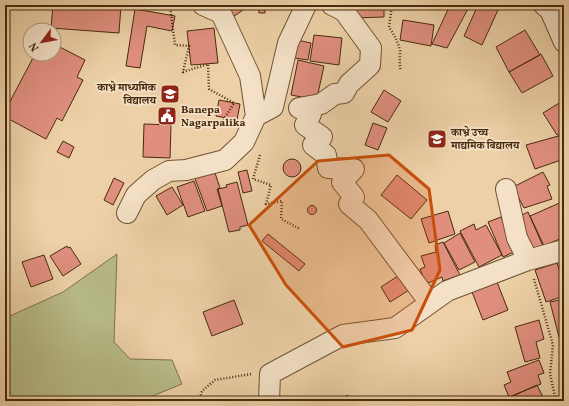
<svg xmlns="http://www.w3.org/2000/svg" width="569" height="406" font-family="Vollkorn,'Noto Serif Devanagari',serif">
<rect width="100%" height="100%" fill="#edd0a7"/>
<filter id="stains"><feTurbulence type="fractalNoise" baseFrequency=".005" numOctaves="4"/><feColorMatrix values="0 0 0 0 .2 0 0 0 0 .09 0 0 0 0 .02 0 0 0 .5 -.17"/></filter>
<radialGradient id="worn" r=".72"><stop offset=".6" stop-color="#630" stop-opacity="0"/><stop offset="1" stop-color="#630" stop-opacity=".3"/></radialGradient>
<!-- green -->
<path fill="#b7bb88" stroke="#7f734a" d="M117 254 114 342 130 359 172 360 182 384 140 401H5V308L10 316 63 292Z"/>
<!-- building -->
<path fill="#e08f7f" stroke="#472b0d" d="M53 5H121L119 33 51 28Z
M225 5H250L233 17Z
M354 5H384V17L354 18Z
M450 5H470L447 48 432 44Z
M478 5H489L498 10 482 45 464 36Z
M258 6H265V13H259Z
M135 9 175 16 172 31 147 26 140 68 126 66Z
M403 20 434 25 431 46 400 40Z
M214 28 218 63 191 65 187 31Z
M525 30 540 55 509 72 496 47Z
M314 35 342 38 339 65 310 61Z
M297 40 311 43 308 60 294 58Z
M54 44 85 60 77 77 83 80 62 121 57 118 46 139 5 117V111L35 54H54Z
M541 54 553 76 522 93 509 72Z
M298 60 324 66 317 98 312 99 291 95Z
M384 90 401 101 388 122 371 112Z
M219 100 240 104 237 120 216 116Z
M564 100V132L557 135 543 113Z
M373 123 387 128 378 150 365 145Z
M144 124 171 125 170 158 143 157Z
M562 135 564 143 559 145 564 159 535 169 526 145Z
M63 141 74 147 69 158 57 152Z
M283 168a9 9 0 1 1 18 0a9 9 0 1 1-18 0Z
M214 170 220 188 217 189 222 206 207 211 193 173Z
M247 170 252 191 243 193 238 172Z
M543 172 550 185 547 186 552 199 524 208 513 187Z
M397 175 427 200 411 219 381 195Z
M114 178 124 183 113 205 104 200Z
M194 181 205 211 188 217 177 187Z
M237 182 248 225 240 227V230L229 232 218 189 227 187 226 185Z
M172 187 183 205 167 215 156 196Z
M564 201V237L544 246 530 216Z
M307.5 210a4.5 4.5 0 1 1 9 0a4.5 4.5 0 1 1-9 0Z
M448 211 455 234 429 243 421 219Z
M528 212 543 246 529 252 514 219Z
M501 217 516 251 503 257 488 222Z
M474 224 476 230 486 225 502 255 479 267 460 231Z
M460 233 475 262 459 270 444 243Z
M268 234 305 264 299 271 262 241Z
M443 242 460 275 443 281 442 277 426 284 420 269 425 267 421 256 436 252 435 245Z
M67 246 68 248 70 247 81 264 63 276 50 256Z
M44 255 53 279 31 287 22 262Z
M557 263 564 283V296L546 302 535 270Z
M564 264V281L559 266Z
M404 272 414 287 390 302 381 287Z
M497 282 508 310 483 320 472 292Z
M564 299V335L559 337 550 302Z
M234 300 243 324 212 336 203 312Z
M539 320 544 339 536 342 540 358 525 362 515 327Z
M539 360 544 373 538 375 541 384 509 397 504 385 511 382 507 372Z
M537 385 543 397 540 398 542 401H505L504 400Z
M347 395 355 401H343Z"/>
<g fill="none" stroke-linecap="round" stroke-linejoin="round">
<!-- street casing -->
<g stroke="#705434" stroke-width="22">
<path id="street" d="M332 5 344 11 371 48 370 65 349 84 344 93 335 94 321 104 299 108 311 114 305 125 322 137 313 145 326 155 328 168 354 169 342 182 354 197 349 204 368 220 430 303
M544 5 550 10 564 42
M256 116 273 107 288 43 306 5
M506 189 517 238 528 260
M127 213 136 195 153 180 169 171 186 170 225 160 244 142 256 116 250 76 221 13 203 5
M269 401 270 374 343 335 395 328 447 291 528 260 564 250"/>
</g>
<!-- path -->
<path stroke="#472b0d" stroke-width="2.5" stroke-dasharray="1 2" stroke-linecap="butt" d="M170 5 175 45 189 46 183 72 208 64 209 89 234 103 221 124 233 121
M392 5 389 27C394 35 398 41 400 51 400 58 399 64 401 71
M260 155 253 179 271 185 266 204 282 201 281 219 300 229
M534 279 553 345 550 374 556 401
M199 401 202 391 215 380 251 374"/>
<!-- street -->
<use href="#street" stroke="#f3e0c6" stroke-width="20"/>
</g>
<!-- marked area -->
<path fill="#c8500c" fill-opacity="0.2" stroke="#c8500c" stroke-width="3" stroke-linejoin="round" d="M389 155 429 189 440 270 412 330 343 347 286 285 249 225 318 161Z"/>
<!-- icons -->
<defs>
<g id="school-square" transform="scale(1)"><rect x="-9" y="-9" width="18" height="18" rx="4" fill="#8f2418" stroke="#f3e0c6"/><path d="M0-5L7-2L0 1L-7-2ZM-4 1L0 2.5L4 1V4Q0 6-4 4Z" fill="#fff"/></g>
<g id="civic-square" transform="scale(1)"><rect x="-9" y="-9" width="18" height="18" rx="4" fill="#8f2418" stroke="#f3e0c6"/><path d="M-.6-6.5H3V-4.5H.6V-3L4-1V1h2V6H-6V1h2V-1L-.6-3ZM-1.2 2.5V6h2.4V2.5Z" fill="#fff"/></g>
</defs>
<g fill-rule="evenodd">
<use href="#school-square" x="170" y="94"/>
<use href="#civic-square" x="167" y="116"/>
<use href="#school-square" x="437" y="139"/>
</g>
<g text-anchor="middle" dominant-baseline="central" stroke-width="3.5" stroke-linejoin="round" paint-order="stroke">
<!-- poi labels -->
<g font-size="11" font-weight="bold" fill="#472b0d" stroke="#f3e0c6" text-anchor="start">
<text x="156" y="88" text-anchor="end">काभ्रे माध्यमिक<tspan x="156" dy="13">विद्यालय</tspan></text>
<text x="181" y="110">Banepa<tspan x="181" dy="13">Nagarpalika</tspan></text>
<text x="451" y="133">काभ्रे उच्च<tspan x="451" dy="13">माद्यमिक बिद्यालय</tspan></text>
</g>
</g>
<!-- margin -->
<rect width="569" height="406" fill="none" stroke="#edd0a7" stroke-width="20"/>
<rect x="6" y="6" width="557" height="394" fill="none" stroke="#472b0d" stroke-width="2"/>
<rect x="10" y="10" width="549" height="386" fill="none" stroke="#472b0d"/>
<!-- north arrow -->
<g transform="translate(42 42) rotate(238)"><circle r="19" fill="#f3e0c6" stroke="#ae987c"/>
<path d="M0-3L7 15L0 10L-7 15Z" fill="#8f2418"/>
<text y="-6" font-size="11" font-weight="bold" text-anchor="middle" fill="#472b0d">N</text>
</g>
<rect width="100%" height="100%" filter="url(#stains)"/>
<rect width="100%" height="100%" fill="url(#worn)"/>
</svg>
